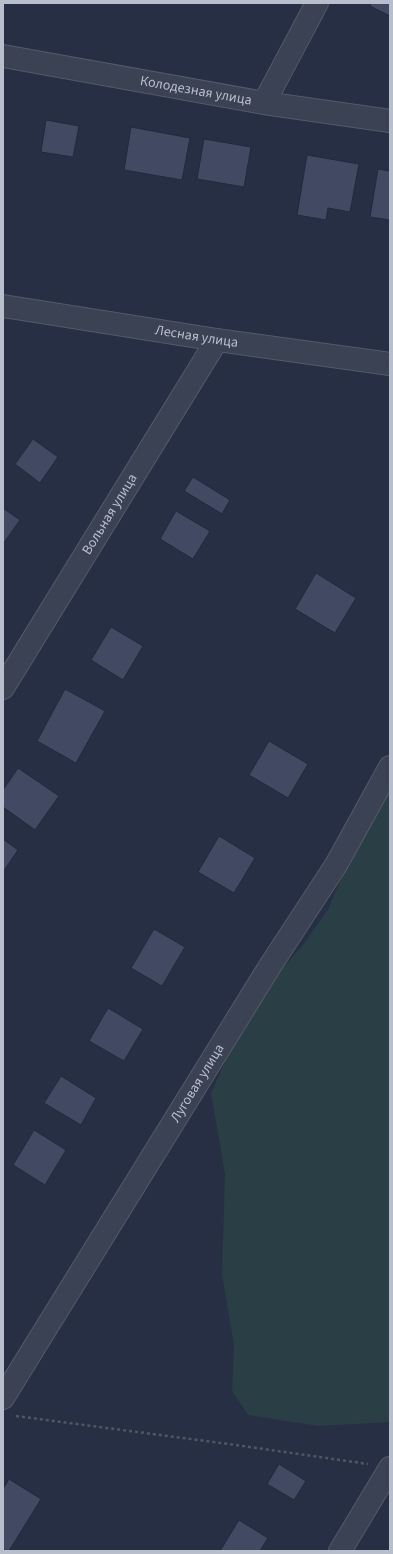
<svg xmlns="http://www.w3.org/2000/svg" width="393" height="1554" font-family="'Source Sans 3',sans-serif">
<rect width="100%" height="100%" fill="#272f44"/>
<!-- green -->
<path fill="#293e45" d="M390 781V1422L319 1426 248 1415 232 1391 234 1345 222 1275 225 1174 211 1093 236 1037 266 987 303 945 328 909 372 810Z"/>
<!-- building -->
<path fill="#414a62" stroke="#22293b" d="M371 3H390V16L370 6Z
M46 120 79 126 73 157 41 152Z
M131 127 190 138 182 180 124 170Z
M204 139 251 147 244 187 197 179Z
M307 155 359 164 350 212 328 208 326 220 297 215Z
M378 169 390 171V220L370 217Z
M33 439 58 457 40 483 15 464Z
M193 477 230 500 222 514 184 491Z
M3 508 20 520 3 544Z
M176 511 210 531 193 559 160 539Z
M316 573 356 598 335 633 295 609Z
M111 627 143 646 123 680 91 660Z
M65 689 105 711 76 763 37 741Z
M269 741 308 764 288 798 249 775Z
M18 768 59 796 35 830 3 807V790Z
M219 836 255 858 234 893 198 872Z
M3 839 18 850 3 872Z
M154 929 185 947 162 986 131 968Z
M108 1008 143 1029 124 1061 89 1041Z
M61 1076 96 1098 81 1125 44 1103Z
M34 1130 66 1150 45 1185 13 1165Z
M279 1464 306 1481 294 1500 267 1484Z
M9 1479 41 1499 9 1551H6L3 1549V1489Z
M239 1520 268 1538 260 1551H220Z"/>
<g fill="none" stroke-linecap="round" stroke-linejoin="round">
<!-- minor casing -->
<g stroke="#545a6b" stroke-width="24">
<g id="minor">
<path id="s1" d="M3 56 264 103 390 121"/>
<path d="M264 103 317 3"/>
<path id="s2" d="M3 306 217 340 390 364"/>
<path id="s3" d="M3 688 217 340"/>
<path id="s4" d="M3 1398 270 966 336 865 390 767"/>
<path d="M340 1551 390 1468"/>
</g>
</g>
<!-- path -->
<path stroke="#475b61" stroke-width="2.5" stroke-dasharray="3 3" stroke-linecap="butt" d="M16 1416 236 1445 368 1464"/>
<!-- minor -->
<use href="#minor" stroke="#3b4254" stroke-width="22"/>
</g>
<g text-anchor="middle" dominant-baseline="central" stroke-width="4" stroke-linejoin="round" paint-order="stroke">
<!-- street labels -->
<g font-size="14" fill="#b9becd" stroke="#202739">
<text stroke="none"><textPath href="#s1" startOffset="196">Колодезная улица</textPath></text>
<text stroke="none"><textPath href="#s2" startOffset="196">Лесная улица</textPath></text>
<text stroke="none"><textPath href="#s3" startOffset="204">Вольная улица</textPath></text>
<text stroke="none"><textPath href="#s4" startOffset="370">Луговая улица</textPath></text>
</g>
</g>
<!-- border -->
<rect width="393" height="1554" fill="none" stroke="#b9becd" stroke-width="8"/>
</svg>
